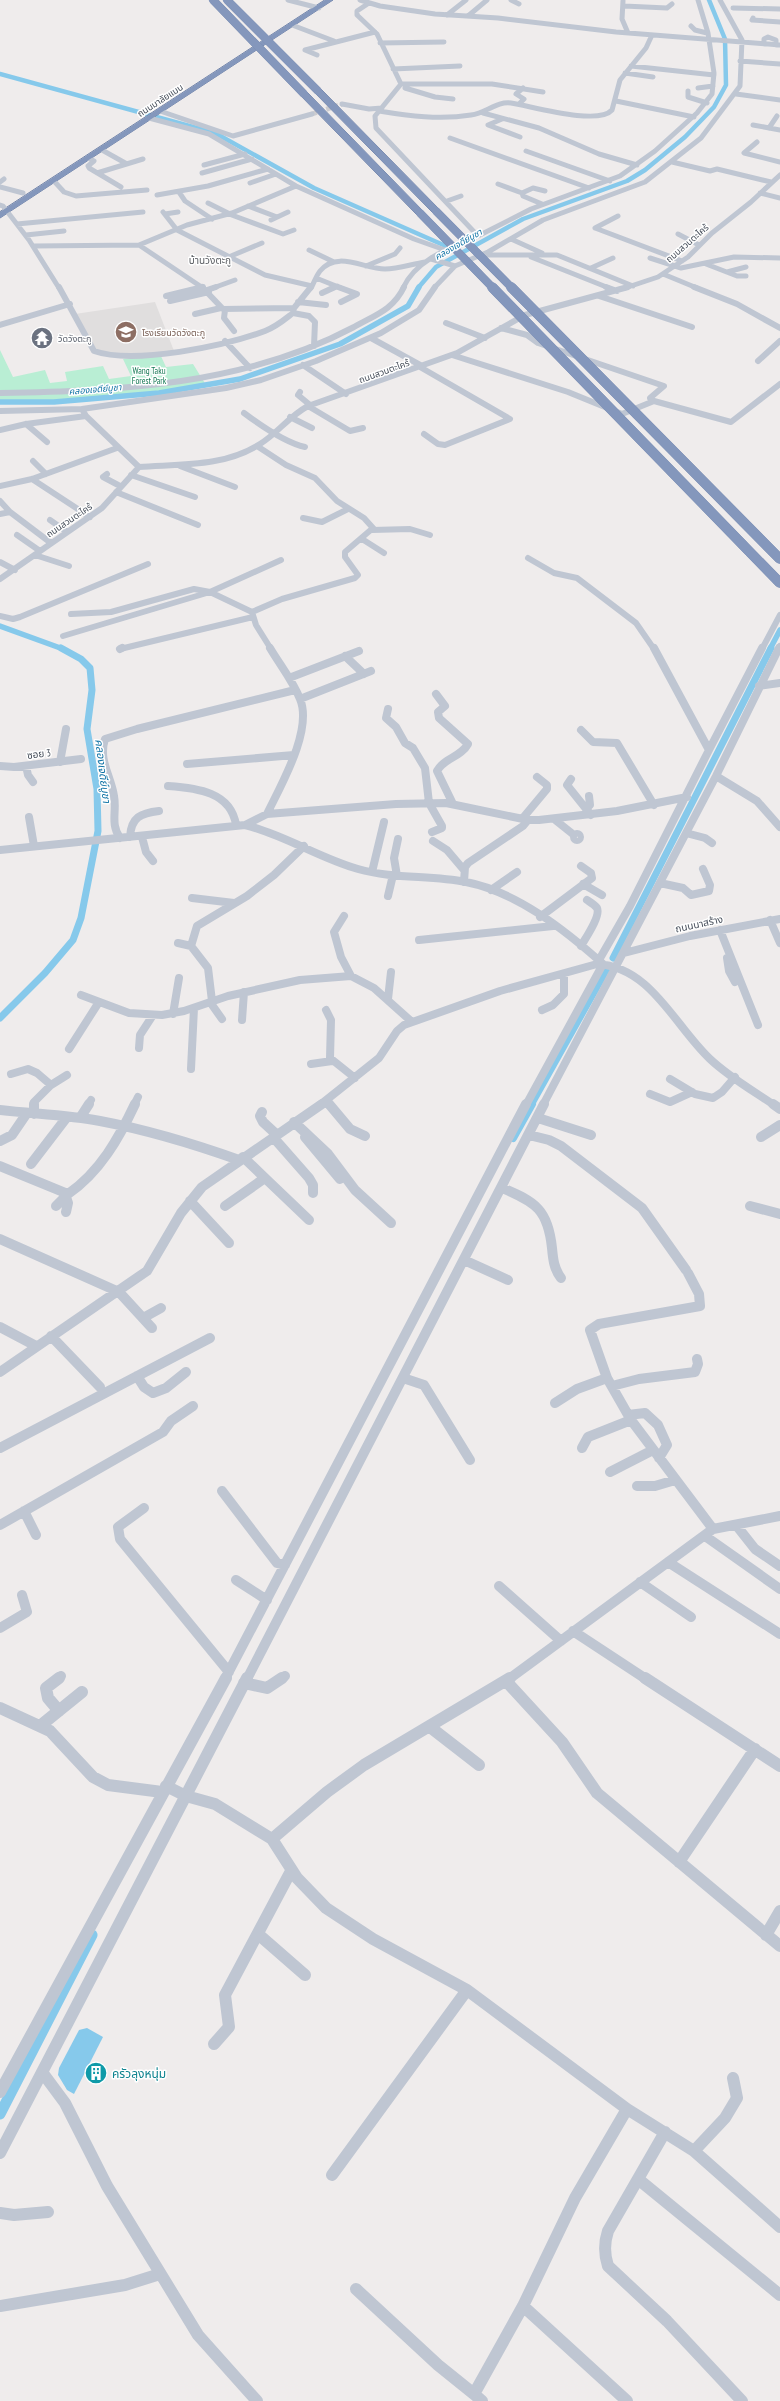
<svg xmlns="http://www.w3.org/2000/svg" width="780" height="2401" font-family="'PT Sans Narrow','Noto Sans Thai',sans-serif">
<rect width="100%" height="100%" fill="#efecec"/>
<!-- education -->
<path fill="#e0dede" d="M155 302 174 351 117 357 98 352 75 314Z"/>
<!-- green -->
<path fill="#b9eed4" d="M0 350 13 377 45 370 50 383 67 381 65 372 103 366 109 379 131 376 123 359 160 354 166 367 193 364 206 385C137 396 69 402 0 402Z"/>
<!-- water -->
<path fill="#86c9eb" d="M87 2028 103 2037 74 2094 67 2090 58 2075 59 2068 79 2030Z"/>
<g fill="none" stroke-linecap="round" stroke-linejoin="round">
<!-- canal-far4 -->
<path stroke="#86c9eb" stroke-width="4.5" d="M0 74 215 133 314 188 448 247
M418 288 436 267 523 219 627 181 645 170 685 137 714 107 726 85 725 39 709 0"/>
<!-- canal-far3 -->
<path stroke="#86c9eb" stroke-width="5.5" d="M0 402H54L159 393 240 379 340 344 408 306 419 287
M0 626 63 649
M770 649 780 630"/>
<!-- canal-far2 -->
<path stroke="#86c9eb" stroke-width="7" d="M613 958 771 648
M0 1018 45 973 73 940 81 918 98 831 97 789 87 729 92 690 90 668 81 659 61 648
M531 1105 607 969"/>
<!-- canal-far1 -->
<path stroke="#86c9eb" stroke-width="8" d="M513 1138 532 1104"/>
<!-- canal -->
<path stroke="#86c9eb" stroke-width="11" d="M0 2114 92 1935"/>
<!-- minor-tunnel -->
<path stroke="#cdcccf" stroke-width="5" stroke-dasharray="5 2.5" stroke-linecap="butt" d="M312 114 342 104"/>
<!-- highway casing -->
<g stroke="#6f82a7" stroke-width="1">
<path id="highway" d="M325 0H333L0 218V212Z
M315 89H321L439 209V213H433L315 93Z
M301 92H307L423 211V215H417L301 96Z"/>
</g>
<!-- minor-far4 -->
<path stroke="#bfc6d2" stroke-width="5" d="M288 0 319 8
M360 0 380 6 435 14 498 18 616 32 780 45
M511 0 519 4
M623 1 622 19 628 33
M369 3 357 11V15L377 34 401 84 375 116 376 128 478 236C452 247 416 259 403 288
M624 6 667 8 672 4
M733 8 780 9
M447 15 466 0
M468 16 487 0
M753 18 752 20 780 22
M292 25 334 41
M691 26 695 30 707 33
M380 43 444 42
M764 44V39L768 37 776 40V45
M317 55 305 50 375 32
M740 61 780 64
M631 66 714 75
M393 69 460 66
M625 73 653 77
M401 84H492L543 92
M405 88 435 97 453 99
M698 88 713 86
M688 91V97L707 103
M736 94 780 100
M616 101 694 117
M342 104 369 109 382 108
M519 104 524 99 516 94 523 88
M160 111 233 136 312 114
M379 111C409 116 440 120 471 115 486 113 497 101 511 103 531 106 598 126 612 110L620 80 646 48 652 35
M483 113 539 128 599 154 637 165
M149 118 209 134 296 186 414 239 445 250
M502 119 488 125 520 137
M753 125 780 130
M769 128 777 116
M450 138 589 188
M757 142 744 153 780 162
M102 150 127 164
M526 151 610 181
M88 158 94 161 88 166 89 168 121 187
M672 162 710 171 717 169 771 182
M204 165 245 154
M97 173 143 159
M202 173 252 159
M54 181 64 192 76 196 147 190
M0 182 4 179
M250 183 276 174
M498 184 522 193 523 196 542 204
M0 187 23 193
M179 192 185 201 212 219
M522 193 533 188 545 191
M760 193 780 198
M157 195 208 186 268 169
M447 201 461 196
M208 203 230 214
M0 205 3 206 29 240 59 288
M248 206 277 217
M163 212 177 230 265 275 312 286
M165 214 178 212
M229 214 283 234 294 230
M271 220 288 212
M17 224 143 212
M595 228 682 261
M595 228 618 216
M678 234 699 245
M26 235 64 231
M478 236 531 209 620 176 655 151 697 113 712 94 714 73 708 33 698 0
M511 239 542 253
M139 245 187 225 232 213 296 186
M34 246 139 245 203 288
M309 250 334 262
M486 255H557L633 286
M231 256 262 243
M531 257 609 288
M650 258 681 268 734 257 780 258
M431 259 455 266
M706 264 737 276H746
M366 266 395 254 400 248
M591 268 613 258
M727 272 746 267
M663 274 697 288
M316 278 341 288
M200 288 203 287
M213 288 235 280
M311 288C314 283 316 276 320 271 337 250 364 269 385 269 398 269 412 264 425 262
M333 288 337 286
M434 288 455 266 488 252 543 220 645 182 701 138 740 86 742 40 720 0
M625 288 658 277 688 257 712 233 751 202 780 175"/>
<!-- minor-far3 -->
<path stroke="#bfc6d2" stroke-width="6" d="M59 287 94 351C134 365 225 346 265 331 276 327 284 320 293 313L294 308 311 287
M202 287 223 309 294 308
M338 287 357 294 341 302
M606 287 617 291
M694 287 737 304 780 328
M207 290 216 287
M322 293 335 287
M166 296 203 287
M599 296 692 327
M170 301 209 292
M298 302 326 305
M225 310 224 318 234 331
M293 313 309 316 315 322 314 346
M195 314 221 308
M446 323 485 338
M0 325 70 304
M501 328 527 335 538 343 664 386 650 398 651 401
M371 338 422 366
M225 341 250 368
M452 355 568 392 622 414 654 401 731 422 780 384
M758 361 780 341
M303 365 346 394
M420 367 510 419 445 445 438 444 424 434
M300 392 298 395 310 405
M0 393C120 391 245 385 354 327 375 315 393 310 404 287
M308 406 350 431 363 428
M82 409 226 388 261 380 316 361 381 333 419 310 435 287
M0 411 82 409 86 416 139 467
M244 413C260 425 286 443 305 447
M290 417 312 428
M26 424 47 442
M0 430 26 424 86 416
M33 461 46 474
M180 466 235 487
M107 474 103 477 120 486
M131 475 195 497
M32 479 90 517
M0 486 32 479 117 448
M116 492 198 525
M0 501 10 512
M0 514 10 512 51 543
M303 518 322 522 348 509
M50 520 67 532
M372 530 410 529 430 535
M17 535 40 551
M362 539 384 553
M35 555 69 566
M528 558 554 573 577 578 636 623 654 649
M0 562 15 570
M0 579 102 508 139 467C181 464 224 467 260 444 278 433 288 417 308 406L457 353 525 315 628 287
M252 612 282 599 355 578 358 575 345 557V552L373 528 364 518 337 501 315 478 286 465 257 446
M71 614 111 612 194 589 210 592 252 612 256 625 271 649
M0 616 13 619 20 617 148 564
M63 636 210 592 281 560
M120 649 253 617
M762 649 780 615
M778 649 780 646"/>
<!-- minor-far2 -->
<path stroke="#bfc6d2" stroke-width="8" d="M120 649 122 648
M345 656 364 674
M289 678 359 651
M759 686 780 683
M436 694 445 706 438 712 439 718 468 744C461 757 444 758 437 771L453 804
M300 699 371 671
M388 709 386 718 396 727 405 743 413 748 425 768 429 803 442 826V828L432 832
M581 730 593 742 617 743 654 805
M709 750 762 648
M60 762 66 729
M187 764 294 755
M0 766 14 767 81 759
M26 766 28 775 33 782
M716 776 757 801 780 827
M571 779 567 785 591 815
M168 786C197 788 231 792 236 825
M586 809 590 805 589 796
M267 814C281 785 313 730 300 699 293 681 280 665 270 648
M29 817 34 846
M522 819 547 789V785L537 777
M554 819 574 835
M245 825 267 814 396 804 446 803 528 820H539L617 811 687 797
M686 833 705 838 712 843
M574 837a3 3 0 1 1 6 0a3 3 0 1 1-6 0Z
M130 837C131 817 141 813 159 811
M142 837 146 852 153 861
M120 838C110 824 117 811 114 796 111 776 98 760 105 739L137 729 295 690
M433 841 447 850 464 870
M0 850 245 825C285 835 319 858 358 869 393 879 431 875 466 882 517 892 565 930 603 964L526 1105
M372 872 384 822
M397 876 394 858 398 839
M464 882 465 867 468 863 523 826 528 820
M660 883 683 888 691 895 709 891 710 885 703 869
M583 884 602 895
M491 890 517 872
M388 896 393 875
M192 898 234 903
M344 916 334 932 341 957 351 976
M540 917 592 878 591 873 581 866
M770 920 780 943
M720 930 758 1025
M419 940 553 926
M178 943 191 946
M581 946C585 939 601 916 597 908 595 905 590 902 587 900
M624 953 690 936 780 919
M727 958 729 971 735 982
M599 960 630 906 709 750 654 648
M81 995 129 1013 162 1015 184 1011 228 996 300 980 351 976 374 988 412 1022
M388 999 391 972
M212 1001 208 968 191 946 197 926 247 896 274 875 304 846
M210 1002 222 1019
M326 1010 331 1020 330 1058 355 1078
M542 1010 553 1005 564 994V974
M173 1014 179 978
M242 1020 244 992
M139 1048 140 1035 153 1015
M69 1049 99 1002
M311 1064 332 1061
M191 1069 194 1008
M11 1074 28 1069 37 1073 51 1085 34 1102V1105
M670 1079 695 1094 713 1098 722 1092 735 1077
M51 1085 67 1075
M650 1094 670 1102 692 1092
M326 1101 329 1105
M88 1105 91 1100
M134 1105 138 1097
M320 1105 379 1058 397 1031 404 1025 500 991 597 964C651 967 674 1025 710 1059 729 1077 752 1090 774 1105
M543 1105 716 776 779 648"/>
<!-- minor-far1 -->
<path stroke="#bfc6d2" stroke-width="10" d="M34 1104V1114
M329 1104 350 1129 365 1136
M773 1104 780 1109
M0 1110C34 1114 67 1115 100 1121 148 1130 194 1144 239 1160
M262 1112 260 1116 263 1122 276 1134
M80 1118 89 1104
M538 1118 591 1135
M294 1122 328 1154 355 1190 391 1223
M529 1135 549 1140 561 1146 642 1208 686 1270
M273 1137 309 1178 313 1185V1193
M305 1137 340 1179
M761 1137 780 1125
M0 1141 12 1135 27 1113
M31 1164 67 1117
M0 1166 68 1194C100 1172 119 1138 135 1104
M265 1178 309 1220
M502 1188C536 1202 548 1210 552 1248 553 1259 554 1269 561 1278
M66 1197 68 1203 66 1212
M190 1201 229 1243
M56 1206 68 1194
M225 1206 265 1178 243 1157
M750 1206 780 1214
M0 1239 119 1292 152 1328
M464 1260 508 1280
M688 1273 699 1294 700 1306 599 1324 590 1330 607 1378 631 1420 713 1529
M143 1318 161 1308
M0 1327 36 1346
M51 1336 100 1387
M0 1372 147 1271 181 1213 202 1187 322 1104
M137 1376 144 1387 153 1393 166 1388 186 1372
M403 1378 424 1385 470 1460
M612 1386 639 1379 695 1372 698 1364 697 1359
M555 1403 577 1389 607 1378
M628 1415 645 1413 658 1425 667 1445 659 1458
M0 1448 210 1338
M582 1448 588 1437 631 1420
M610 1472 653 1450
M637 1486H655L675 1480
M222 1491 277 1563 285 1565
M144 1508 118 1527 120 1539 229 1672
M24 1511 36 1535
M0 1525 163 1432 171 1421 193 1406
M736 1525 755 1549 780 1566
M705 1536 780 1589
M668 1562 780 1634
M236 1580 267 1600
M640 1582 691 1617
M499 1586 561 1641
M0 1628 27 1612 22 1595
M573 1631 646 1679
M57 1679 61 1676
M225 1679 526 1104
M247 1679 544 1104
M281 1679 285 1676
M509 1679 713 1529 780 1516"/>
<!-- minor -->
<path stroke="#bfc6d2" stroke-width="12" d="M59 1678 46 1688 48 1698 59 1711
M645 1678 780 1766
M506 1681 562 1742 597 1793 780 1946
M244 1683 267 1688 282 1678
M0 1708 50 1731 93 1777 108 1785 162 1792
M40 1726 82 1692
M430 1727 479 1765
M166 1786 186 1796 215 1804 272 1839 297 1878 326 1908 373 1939 467 1990 627 2109 694 2151 780 2227
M272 1839 327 1792 364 1765 510 1678
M679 1862 755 1749
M258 1934 305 1975
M766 1935 780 1911
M214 2044 229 2027 225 1995 291 1871
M42 2072 65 2103 107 2186 198 2335 257 2401
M0 2092 226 1678
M665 2132 608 2231C604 2243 604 2254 608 2266L667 2321 742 2401
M694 2151 725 2118 737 2098 733 2078
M0 2153 247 1678
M332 2175 467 1990
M638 2179 780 2295
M0 2213 14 2215 48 2212
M356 2289 438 2365 474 2394 523 2306 575 2198 627 2109
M0 2306 125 2285 160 2274
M523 2306 627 2401
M474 2394 482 2401"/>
<!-- highway -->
<use href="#highway" fill="#8497bc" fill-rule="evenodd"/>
<!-- highway-bridge-far1 casing -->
<g stroke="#6f82a7" stroke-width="8" stroke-linecap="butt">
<path id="highway-bridge-far1" d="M213 0 304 94
M227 0 318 91
M436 211 512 288
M420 213 493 288"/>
</g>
<!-- highway-bridge casing -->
<g stroke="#6f82a7" stroke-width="10" stroke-linecap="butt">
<path id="highway-bridge" d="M492 287 780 583
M511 287 780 559"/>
</g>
<!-- highway-bridge-far1 -->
<use href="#highway-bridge-far1" stroke="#8497bc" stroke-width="8"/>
<!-- highway-bridge -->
<use href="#highway-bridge" stroke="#8497bc" stroke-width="10"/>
</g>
<!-- icons -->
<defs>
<g id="school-disc" transform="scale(1.15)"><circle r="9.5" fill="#8d6e63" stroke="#fff"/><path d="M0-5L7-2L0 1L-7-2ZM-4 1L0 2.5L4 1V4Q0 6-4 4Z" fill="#fff"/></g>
<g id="temple-disc" transform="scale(1.15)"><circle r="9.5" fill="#6b7280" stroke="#fff"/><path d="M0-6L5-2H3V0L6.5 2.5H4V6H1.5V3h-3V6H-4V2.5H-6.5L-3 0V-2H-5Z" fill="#fff"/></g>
<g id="building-disc" transform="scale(1.15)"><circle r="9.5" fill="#0f9aa8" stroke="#fff"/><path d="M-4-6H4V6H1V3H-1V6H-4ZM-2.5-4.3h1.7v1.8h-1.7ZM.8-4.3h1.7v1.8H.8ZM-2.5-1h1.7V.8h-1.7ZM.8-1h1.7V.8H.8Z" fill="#fff"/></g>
</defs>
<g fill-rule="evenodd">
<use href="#school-disc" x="126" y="332"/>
<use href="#temple-disc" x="42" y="338"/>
<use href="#building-disc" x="96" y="2073"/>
</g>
<g text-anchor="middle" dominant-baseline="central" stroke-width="3" stroke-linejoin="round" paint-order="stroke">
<!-- far-street labels -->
<g font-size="9" fill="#454d59" stroke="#fff">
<text transform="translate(160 100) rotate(-33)">ถนนมาลัยแมน</text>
<text transform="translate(687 243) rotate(-41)">ถนนสวนตะไคร้</text>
<text transform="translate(384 371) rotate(-20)">ถนนสวนตะไคร้</text>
<text transform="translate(69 520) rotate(-34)">ถนนสวนตะไคร้</text>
</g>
<!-- far-water labels -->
<g font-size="9" font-style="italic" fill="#0d71a4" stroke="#fff">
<text transform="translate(458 244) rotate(-30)">คลองเจดีย์บูชา</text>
<text transform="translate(95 389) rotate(-5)">คลองเจดีย์บูชา</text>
</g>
<!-- far-education labels -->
<g font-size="9" fill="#785e54" stroke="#fff" text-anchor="start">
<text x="142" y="332">โรงเรียนวัดวังตะกู</text>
</g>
<!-- far-worship labels -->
<g font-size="9" fill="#5b616d" stroke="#fff" text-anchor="start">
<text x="58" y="338">วัดวังตะกู</text>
</g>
<!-- far-park labels -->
<g font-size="9" fill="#177955" stroke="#fff">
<text x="149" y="370">Wang Taku<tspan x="149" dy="10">Forest Park</tspan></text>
</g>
<!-- far-quarter labels -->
<g font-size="10" fill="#595c61" stroke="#fff">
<text x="210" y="260">บ้านวังตะกู</text>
</g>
<!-- street labels -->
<g font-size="10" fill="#454d59" stroke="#fff">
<text transform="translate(39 754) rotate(-7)">ซอย 3</text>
<text transform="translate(699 924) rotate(-12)">ถนนนาสร้าง</text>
</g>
<!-- water labels -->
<g font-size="11" font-style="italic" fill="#0d71a4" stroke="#fff">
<text transform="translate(103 771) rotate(83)">คลองเจดีย์บูชา</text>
</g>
<!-- near-culture labels -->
<g font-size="12" fill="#0d838f" stroke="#fff" text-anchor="start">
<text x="112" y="2073">ครัวลุงหนุ่ม</text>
</g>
</g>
</svg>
